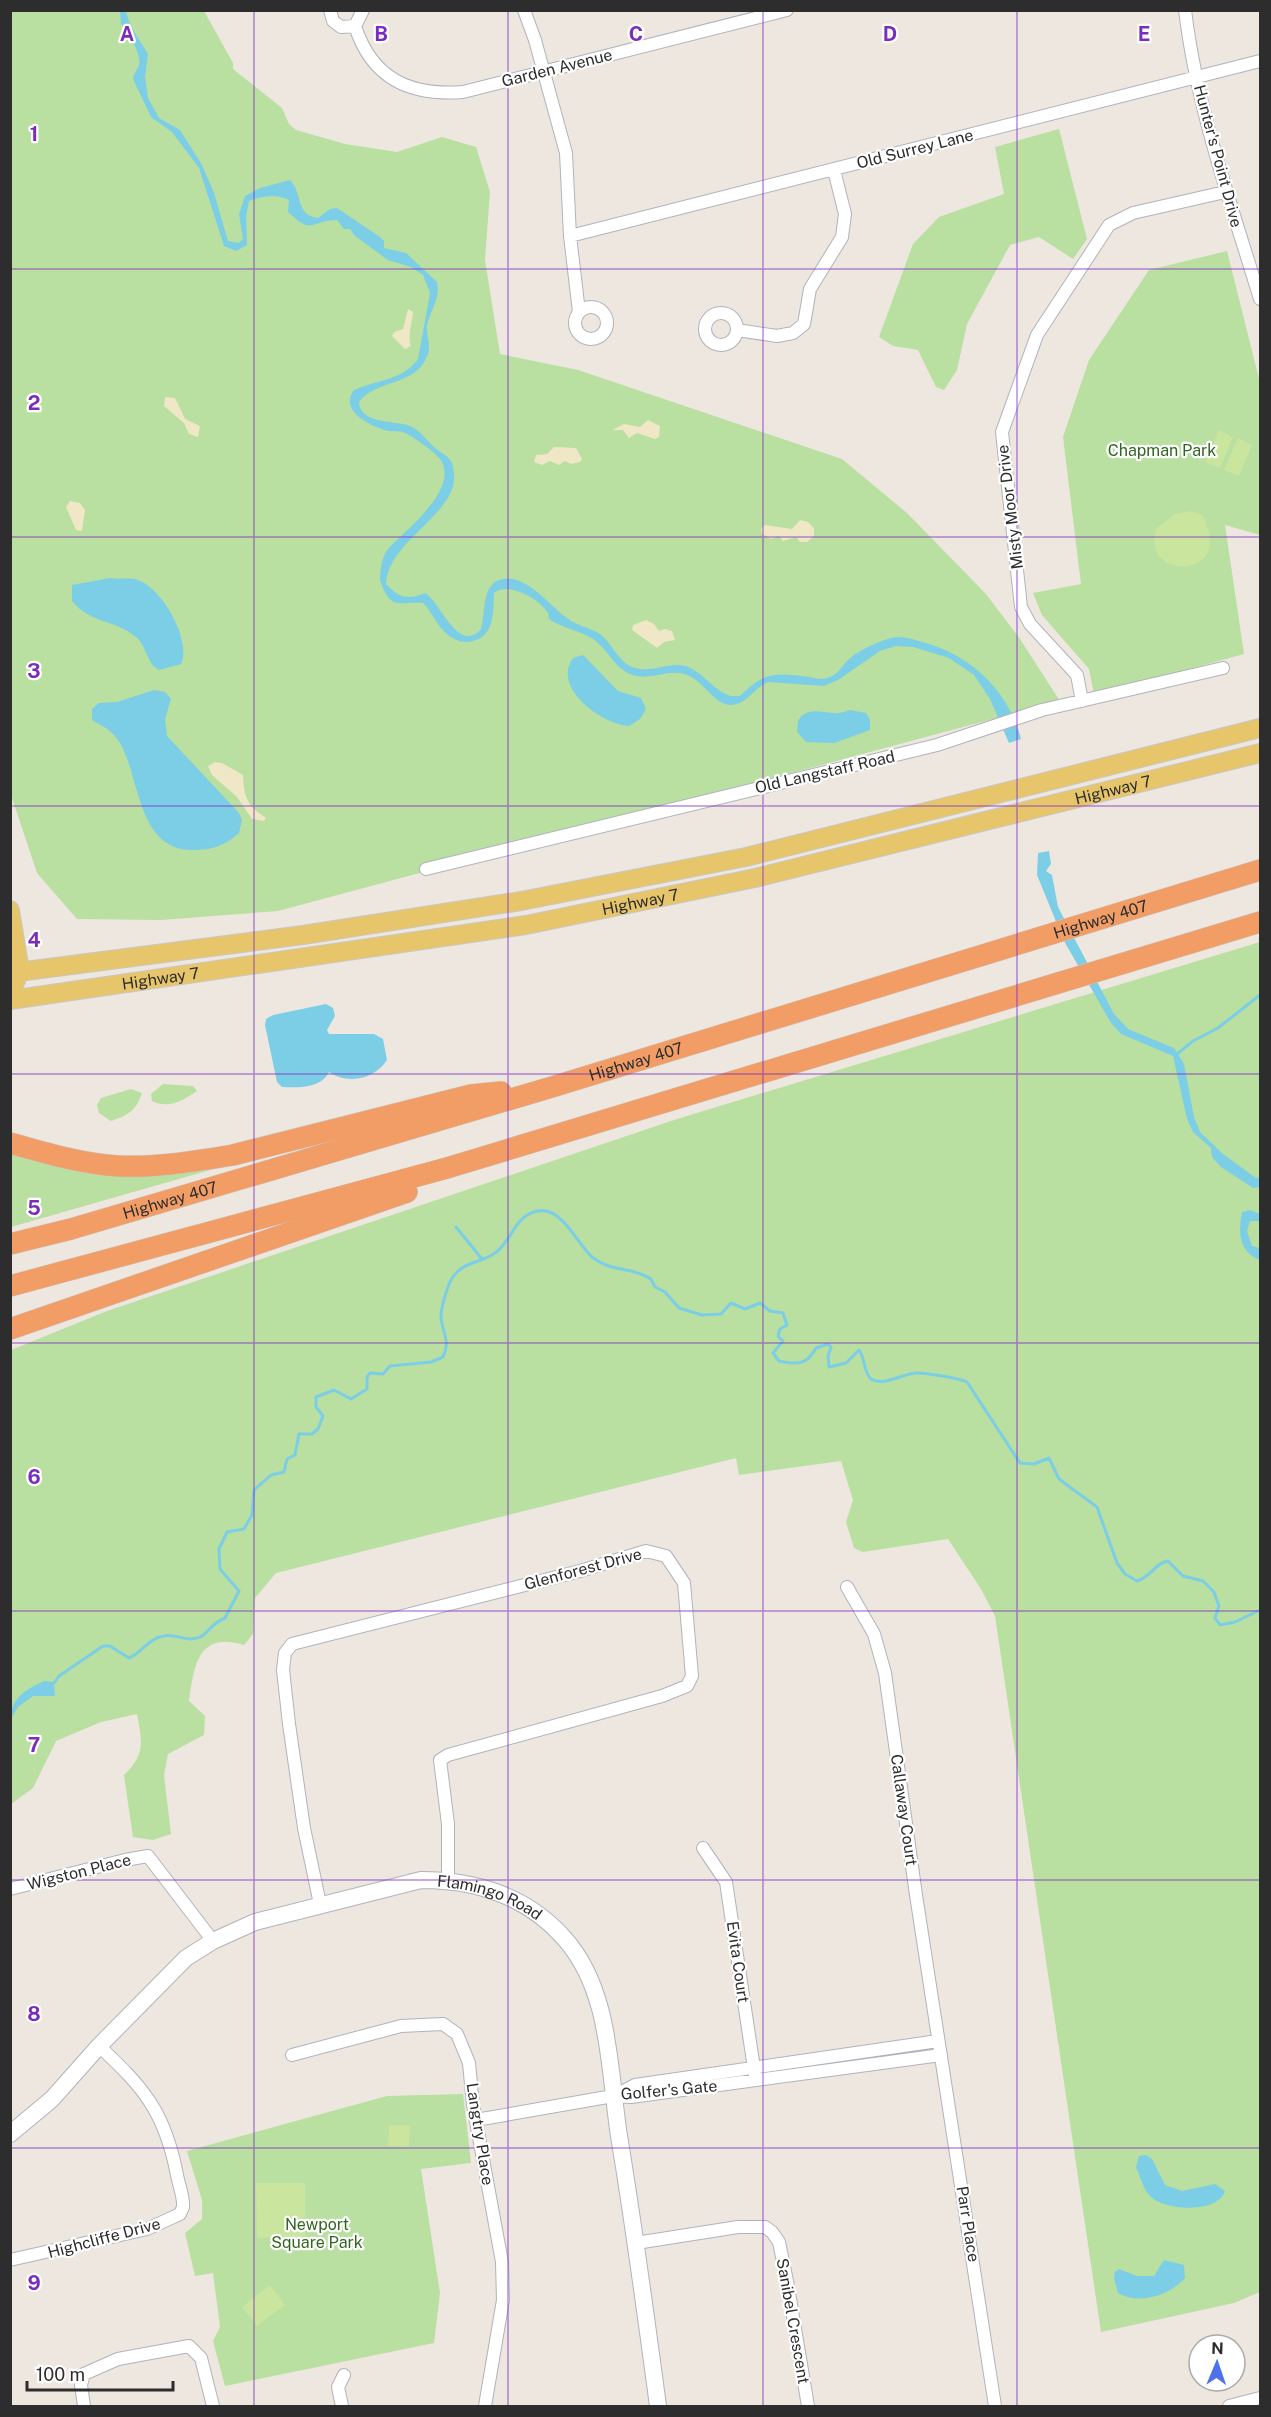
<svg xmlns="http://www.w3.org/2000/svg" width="1271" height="2417" font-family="'Public Sans',sans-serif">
<rect width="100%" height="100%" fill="#ede7e0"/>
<!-- green -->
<path fill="#b9dfa1" d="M10 11H204L233 63V69L282 108 289 124 296 130 345 144 397 152 442 137 476 147 490 192 485 260 500 354 578 370 842 459 907 513 986 594 1020 639 1060 701 278 911 161 920 77 919 37 873 11 795Z
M1059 129 1087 239 1073 259 1039 237 1010 245 967 324 957 370 944 390 936 387 918 350 893 346 879 337 913 244 939 217 1004 194 995 147Z
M1227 251 1260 383V535L1225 525 1244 654 1094 695 1089 669 1042 615 1033 593 1081 584 1063 437 1089 360 1149 270Z
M1260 942V2292L1234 2303 1101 2332 995 1616 981 1589 948 1539 863 1552 854 1548 846 1522 853 1500 841 1461 739 1475 736 1458 276 1573 255 1598 253 1634 244 1645C199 1631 194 1664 189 1701L205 1716 204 1735 168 1754 164 1775 171 1834 153 1840 133 1837 124 1775C146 1754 142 1742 137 1714L101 1722 56 1741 33 1788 11 1804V1350L107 1311 677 1119Z
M163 1084 193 1086 197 1091C183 1101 168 1109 152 1101L151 1094Z
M131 1089 142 1093C136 1111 128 1115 111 1121L99 1113 97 1105 101 1098Z
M11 1153 238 1162 11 1227Z
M463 2094 471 2163 421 2169 440 2293 434 2343 225 2386 213 2341 220 2327 213 2273 195 2276 185 2233 202 2219V2200L187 2151 387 2096Z"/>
<!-- sand -->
<path fill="#efe7c6" d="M408 309 413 312C412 324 407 335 411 346L405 349 392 336 394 332 403 329Z
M165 397 175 398 185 419 200 426 198 437 189 434 184 423 164 406Z
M648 420 660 426 659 437 655 439 637 433 629 438 623 430H612L624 424 640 427Z
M554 447 576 448 582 459 580 462 571 464 565 461 559 465 550 461 542 465 534 462 536 455 547 454Z
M70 501 80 503 85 510 82 531 76 530 66 507Z
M800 520 808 522 814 528V536L807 542H800L796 537 783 541 779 536 771 539 762 534 761 529 765 525 792 529Z
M646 620 654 624 659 631 665 629 672 631 675 640 664 642 657 648 632 630 633 625Z
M215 762 222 763 243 775C244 797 247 806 266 818L264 821 252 819 237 797 212 775 208 766Z"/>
<!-- pitch -->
<path fill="#cae59e" d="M1219 430 1233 437 1220 468 1205 462Z
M1238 438 1252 445 1239 476 1224 470Z
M1190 511 1202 515C1237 578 1145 582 1155 533 1157 524 1169 521 1174 514Z
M389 2125H410L409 2147 388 2146Z
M256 2183H305V2237L257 2238Z
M270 2285 285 2305 257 2326 242 2307Z"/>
<!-- water -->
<path fill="#7ccee6" d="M120 11H126C129 27 140 40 148 54L145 77 148 98 159 118 180 130 202 165 214 193 228 241 239 243 243 239 239 214 245 196 260 188 290 180C303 193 295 215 318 218L330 209 337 208 380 237 384 241V248L406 253 437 282C441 298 430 310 427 326 426 335 431 344 428 354 417 387 377 378 359 402 360 425 396 420 410 426 421 431 425 439 434 447 446 457 453 456 454 474 458 514 388 540 386 584 399 598 408 600 425 593 440 601 458 655 481 629 486 611 481 583 503 579 526 574 550 606 567 618 577 626 589 627 600 634 613 644 619 664 635 668 652 673 669 662 685 666 703 671 713 691 731 696H740C765 671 775 673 809 677 815 678 822 680 827 678 838 675 840 668 847 661 858 650 877 642 891 638 901 635 913 639 922 642 970 654 1009 691 1021 739L1009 743 990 699 974 675 949 658 913 647 896 646 880 651 838 680 824 686 768 682C754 688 746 705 731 705 714 705 704 681 687 675 670 668 651 681 633 675 614 669 608 649 593 639 581 631 564 628 552 621 545 617 551 619 548 613 540 599 508 581 494 593 493 611 495 636 473 641 463 644 454 640 447 634 437 626 432 612 423 603 398 601 391 612 380 580 380 571 382 556 388 549 404 531 461 489 440 459 435 452 411 435 403 432 397 431 390 432 384 430 368 425 339 410 354 390 376 380 402 381 418 359L430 293 423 275 411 267 388 260 355 236 350 229H344L337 220C308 221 314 236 288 212L289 200C277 194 262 196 249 201L246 217 247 245 236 251 224 246 199 168 172 132 151 117 133 79C134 73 137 70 139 65 142 55 128 31 121 24Z
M110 578C119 580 130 577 138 580 162 588 192 640 181 664L159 670C146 663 147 646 136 637 114 619 91 624 72 601V585Z
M583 655 618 691 641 698 646 709 640 719 629 726C603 725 551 688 573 658Z
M154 690 165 692 171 699 165 719 167 736 239 813 242 820 239 833C224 846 213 850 193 850 138 851 140 778 120 743 112 730 104 727 92 720V709L99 703 117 702Z
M850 710 866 713 870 720V730L834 743 806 742 797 732 798 721C806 706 823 713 835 713 840 714 846 711 850 710Z
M1049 851 1051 864 1046 871 1052 875 1058 907 1114 1014 1128 1029 1174 1048 1184 1064 1194 1117 1200 1132 1223 1154 1256 1178 1260 1177V1187L1253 1188 1221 1167 1212 1157 1211 1148 1193 1132 1187 1119 1173 1056 1121 1034 1111 1023 1064 941 1037 875 1038 853Z
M326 1004 333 1008 335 1016 327 1030 329 1034H374L383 1039 387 1060C375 1079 348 1085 329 1072 321 1088 300 1088 282 1087L277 1082 265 1025 266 1019 273 1015Z
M1250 1210 1260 1214V1221H1250L1247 1231 1252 1246 1260 1248V1260C1239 1252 1238 1233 1242 1212Z
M44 1681 54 1682 55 1696H33L18 1707 11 1719C10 1698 27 1689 44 1681Z
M1146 2155 1152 2159 1165 2185 1182 2191 1215 2184 1225 2191C1218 2214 1164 2211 1150 2196 1143 2189 1140 2176 1136 2167L1139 2156Z
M1164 2260 1184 2265 1185 2278C1169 2296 1139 2305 1118 2293L1114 2278 1115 2272 1119 2269 1137 2276H1154Z"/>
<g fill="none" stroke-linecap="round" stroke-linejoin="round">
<!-- stream -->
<path stroke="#7ccee6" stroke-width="3" d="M1177 1054 1193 1041 1218 1028 1260 995
M456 1227 482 1259
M54 1683 59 1676 103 1646H110L129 1658C142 1653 148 1638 164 1636 176 1633 187 1643 200 1637 208 1634 210 1624 225 1618L239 1591 220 1569 219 1549 227 1532 244 1529 252 1515 254 1490 271 1475 284 1472 287 1459 295 1455 299 1434H312L318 1429 323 1416 316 1407V1397L334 1390 351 1399 367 1389V1377L370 1373 383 1374 390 1366 431 1362 443 1357C451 1341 442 1332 441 1317 441 1308 446 1291 450 1282 460 1261 480 1264 495 1253 511 1242 513 1221 531 1213 560 1200 576 1243 592 1257 612 1273 631 1266 651 1279L655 1287 665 1292 679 1308 702 1315 721 1314 731 1303 745 1309 760 1303 770 1311 783 1313 787 1325 780 1329 778 1336 783 1341 773 1353 779 1361C797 1365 807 1365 816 1348L828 1344 831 1347 828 1356 829 1367 846 1363 859 1350C865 1357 864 1374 871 1379 883 1387 904 1373 917 1373 926 1373 959 1378 967 1382L1020 1463 1034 1464 1049 1458 1059 1479 1097 1507 1117 1563 1125 1574 1137 1581C1151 1577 1155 1563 1168 1561L1183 1576 1203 1581 1214 1592 1219 1606 1215 1618 1220 1625 1235 1622 1260 1610"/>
<!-- street casing -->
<g stroke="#b1b3bc" stroke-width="14">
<path id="street" d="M330 10 333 21 341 27 355 26 363 10
M524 10 535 40 566 153 570 236 579 312
M1185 10C1197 110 1231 203 1260 299
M355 26C372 79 410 96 463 92L787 10
M570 236 1260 61
M575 323a16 16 0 1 1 32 0a16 16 0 1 1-32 0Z
M705 329a16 16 0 1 1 32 0a16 16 0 1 1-32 0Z
M737 330 777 336 793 333 804 324 810 289 842 237 845 214 834 170
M1082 701 1077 675 1030 624 1021 607 1002 432 1037 335 1109 225 1133 213 1225 192
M426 869 937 745 1042 710 1223 668
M847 1587 874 1634 885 1673 916 1895 995 2406
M703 1848 726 1882 755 2075
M10 1889 125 1860 148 1856 213 1941
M320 1904 304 1828 289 1724 283 1670 285 1653 292 1644 580 1571 646 1551 666 1556 684 1583 692 1676 687 1686 662 1696 448 1755 440 1760 448 1824V1880
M292 2055 401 2026 443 2024 457 2034 469 2063 473 2105 502 2262 503 2300 485 2406
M614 2096 635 2085 938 2041
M476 2120 613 2096 631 2097 941 2055
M636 2243 738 2227H765L772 2232 779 2242 787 2281 808 2406
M10 2260 147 2229 180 2214 183 2207C184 2197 179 2186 177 2175 165 2112 144 2088 99 2046
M84 2406 81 2385 84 2374 118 2359 189 2346 201 2358 213 2406
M342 2406 338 2387 344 2375
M1229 2406 1260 2398"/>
</g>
<!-- secondary casing -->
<g stroke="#b1b3bc" stroke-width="18">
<g id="secondary">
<path id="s1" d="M10 2134 52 2099 99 2046 186 1958 213 1941 255 1922 421 1880C475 1880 527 1896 564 1938 611 1990 609 2071 619 2136 634 2226 646 2316 658 2406"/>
</g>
</g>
<!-- primary casing -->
<g stroke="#c8c8c8" stroke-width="20">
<g id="primary">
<path d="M10 910 20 971 14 985 10 986"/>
<path d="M10 973 303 935 521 901 746 857 1260 728"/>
<path id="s2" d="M10 1000 526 925 755 878 1260 753"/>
</g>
</g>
<!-- highway casing -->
<g stroke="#c8c8c8" stroke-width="22">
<g id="highway">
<path d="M10 1143C45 1153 82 1164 118 1166 156 1168 196 1161 233 1155L471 1095 501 1092"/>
<path id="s3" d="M10 1244 71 1229 552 1087 1260 870"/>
<path d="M10 1286 447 1168 1260 922"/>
<path d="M10 1329 407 1192"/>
</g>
</g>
<!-- street -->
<use href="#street" stroke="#fff" stroke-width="12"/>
<!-- secondary -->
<use href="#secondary" stroke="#fff" stroke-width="16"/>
<!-- primary -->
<use href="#primary" stroke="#e7c56b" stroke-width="18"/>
<!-- highway -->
<use href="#highway" stroke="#f29d66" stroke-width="21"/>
</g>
<!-- grid -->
<path fill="none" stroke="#7b2cbf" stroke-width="1.5" stroke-opacity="0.55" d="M254 10V2406M508 10V2406M763 10V2406M1017 10V2406M10 269H1260M10 537H1260M10 806H1260M10 1074H1260M10 1343H1260M10 1611H1260M10 1880H1260M10 2148H1260"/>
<g text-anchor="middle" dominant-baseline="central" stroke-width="4.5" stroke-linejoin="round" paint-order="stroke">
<!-- street labels -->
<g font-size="16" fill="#2d2d2d" stroke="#fff">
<text transform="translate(557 68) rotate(-14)">Garden Avenue</text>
<text transform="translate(915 149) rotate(-14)">Old Surrey Lane</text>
<text transform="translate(1218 156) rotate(75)">Hunter's Point Drive</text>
<text transform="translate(1010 507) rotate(-97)">Misty Moor Drive</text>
<text transform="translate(825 772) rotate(-13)">Old Langstaff Road</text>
<text stroke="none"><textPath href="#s2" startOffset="1124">Highway 7</textPath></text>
<text stroke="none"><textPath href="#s2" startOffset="638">Highway 7</textPath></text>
<text stroke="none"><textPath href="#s3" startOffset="1138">Highway 407</textPath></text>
<text stroke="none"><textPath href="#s2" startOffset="152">Highway 7</textPath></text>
<text stroke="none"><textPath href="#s3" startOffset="652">Highway 407</textPath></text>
<text stroke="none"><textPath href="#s3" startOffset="166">Highway 407</textPath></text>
<text transform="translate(583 1569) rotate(-15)">Glenforest Drive</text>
<text transform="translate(904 1810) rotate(82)">Callaway Court</text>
<text transform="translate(79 1872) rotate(-14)">Wigston Place</text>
<text stroke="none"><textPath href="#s1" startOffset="570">Flamingo Road</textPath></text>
<text transform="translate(738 1962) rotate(82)">Evita Court</text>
<text transform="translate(669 2090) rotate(-5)">Golfer's Gate</text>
<text transform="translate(480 2134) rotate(81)">Langtry Place</text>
<text transform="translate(968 2224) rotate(81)">Parr Place</text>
<text transform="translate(104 2238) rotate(-15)">Highcliffe Drive</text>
<text transform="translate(793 2321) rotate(80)">Sanibel Crescent</text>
</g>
<!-- park labels -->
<g font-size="16" fill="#326621" stroke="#fff">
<text x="1162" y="450">Chapman Park</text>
<text x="317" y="2224">Newport<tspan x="317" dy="18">Square Park</tspan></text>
</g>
</g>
<g font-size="20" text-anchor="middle" font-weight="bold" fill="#7b2cbf" stroke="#fff" stroke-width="4.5" stroke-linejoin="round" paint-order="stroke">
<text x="127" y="41">A</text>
<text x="381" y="41">B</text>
<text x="636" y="41">C</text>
<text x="890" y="41">D</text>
<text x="1144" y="41">E</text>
<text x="34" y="141">1</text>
<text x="34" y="410">2</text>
<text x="34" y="678">3</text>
<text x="34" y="947">4</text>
<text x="34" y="1215">5</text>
<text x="34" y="1484">6</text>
<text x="34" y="1752">7</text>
<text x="34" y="2021">8</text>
<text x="34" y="2290">9</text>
</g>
<!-- border -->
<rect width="1271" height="2417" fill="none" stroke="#2d2d2d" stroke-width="24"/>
<!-- north arrow -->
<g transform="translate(1217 2363) rotate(2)"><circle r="28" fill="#ffffff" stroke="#ababab" stroke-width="1.5"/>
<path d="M0-4.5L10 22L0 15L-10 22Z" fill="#4e71ed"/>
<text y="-9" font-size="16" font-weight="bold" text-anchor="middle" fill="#2d2d2d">N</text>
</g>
<!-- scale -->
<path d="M27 2381v9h146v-9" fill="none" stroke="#2d2d2d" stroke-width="3"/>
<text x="36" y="2381" font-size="18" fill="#2d2d2d" stroke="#ffffff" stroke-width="4.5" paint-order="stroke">100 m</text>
</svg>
